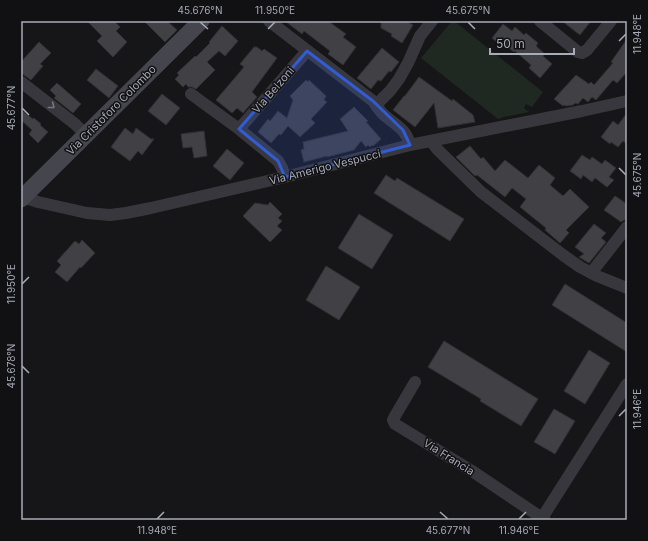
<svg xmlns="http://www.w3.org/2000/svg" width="648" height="541" font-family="Inter,sans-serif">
<rect width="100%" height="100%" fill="#161618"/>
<!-- green -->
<path fill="#202822" d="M452 21H454L543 92 532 107 526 104 524 108 529 112 504 117 498 119 421 58Z"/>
<!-- building -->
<path fill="#404045" stroke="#313034" d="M87 21H114L120 27 116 31 127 42 113 57 97 41 102 36Z
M144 21H167L177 30 165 42Z
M285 21H328L346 34 343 37 356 47 343 65 328 54 330 51 304 31 302 34Z
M381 21H406L413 25 402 43 391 36 392 34 381 28Z
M562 21H591L580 35Z
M503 24 512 31 515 27 524 35 526 33 538 43 536 46 545 54 543 56 552 64 540 78 529 68 531 65 515 51 514 52 505 45 503 47 492 38Z
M222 26 238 41 225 56 219 51 207 62 215 70 196 89 192 87H188L186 84 183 87 175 79 179 75 177 73 195 56 196 57 210 43 209 42Z
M627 39V72L617 83 613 80 596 100 592 97 588 102 583 98 578 104 575 103 573 105 566 106 564 105 563 106 554 99 576 75 589 84 591 82 594 85 613 63 611 62Z
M39 42 51 53 40 64 43 66 31 80 21 73V62Z
M254 47H257L262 51 264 49 277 58 252 92 257 97 243 113 237 108 232 113 216 100 244 67 240 64Z
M382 48 399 62 391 72 389 71 381 81 378 80 371 89 357 78Z
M96 69 118 86 109 98 87 80Z
M419 77 452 101 453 99 473 115 475 122 438 128 434 103 415 127 393 110 404 96H405Z
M306 80 308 82 309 80 326 96 324 100 327 102 311 119 315 123 300 137 288 126 281 135 279 134 271 143 258 132 268 119 270 121 278 111 287 118 293 100 290 96Z
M57 83 81 104 73 113 54 98 56 96 50 90Z
M162 94 180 108 166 125 148 111Z
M354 107 368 121 366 122 381 139 373 146 372 145 370 147 368 145 366 147 361 141 354 150 327 157V156L304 162 301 150 304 149 303 142 348 131 340 119Z
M21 110 33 119 34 118 41 124 40 125 48 132 38 143 29 134 32 130 21 120Z
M627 113V144L623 141 618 147 611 142 610 144 601 137 613 121 618 125Z
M125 128 133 134 136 128 151 139H154L142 155 138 151 130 161 111 147Z
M204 131 207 156 194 158 192 147 183 148 181 134Z
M470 146 481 159 483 157 495 171 505 160 528 178 539 165 555 178 550 185 563 196 570 189 589 207 566 230 569 233 560 243 545 230 546 228 520 207 526 199 512 188 505 197 477 175 475 176 456 157Z
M227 149 244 163 230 180 213 166Z
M582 155 590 160 592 157 602 164 605 160 616 168 609 177 614 180 607 187 595 178 592 182 583 175 581 179 570 171Z
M386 175 395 181 397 178 464 219 450 241 374 193Z
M615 196 627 204V220H624L621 222 604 210Z
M270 202 282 214 278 218 282 221 277 226 282 230 270 242 243 216 255 203 268 205Z
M359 214 393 235 372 269 338 248Z
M594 224 606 233 601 238 606 242 589 263 579 257 584 254 575 247Z
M82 240 95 253 81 268 80 267 67 282 55 272 61 265 57 261 75 241 79 244Z
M326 266 360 287 339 320 306 300Z
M565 284 627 323V352L552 305Z
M444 341 538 399 521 426 480 401 481 399 428 367Z
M589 350 610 363 585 404 564 391Z
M554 409 575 421 555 454 534 442Z"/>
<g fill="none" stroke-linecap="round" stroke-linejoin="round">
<!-- street -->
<path stroke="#37373d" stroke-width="12" d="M269 21 373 101C376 105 379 110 383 114 395 125 406 128 410 145
M540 21 578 52 582 53 587 50 611 21
M21 82 75 124 86 135
M191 94 239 129 307 51
M376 105 390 91 399 79 408 63 420 36 432 21
M239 129 278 161 282 168 285 177
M432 141 434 145 438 150 481 192 563 255 580 267 597 276 627 288
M21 195 23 197 38 202 87 213 110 215 126 213 151 208 285 177 410 145 582 111 627 101
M591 273 627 227
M415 382 395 416 393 420 395 424 472 471 545 520
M542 518 627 384"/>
<!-- secondary -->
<path stroke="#45464d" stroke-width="17" d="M21 199 201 21"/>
</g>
<!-- one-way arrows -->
<defs><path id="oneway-chevron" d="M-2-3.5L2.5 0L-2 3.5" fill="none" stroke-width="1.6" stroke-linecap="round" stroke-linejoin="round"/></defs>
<use stroke="#757781" href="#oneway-chevron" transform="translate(52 106) rotate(38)"/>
<!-- marked area -->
<path fill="#325cd3" fill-opacity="0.2" stroke="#325cd3" stroke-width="3" stroke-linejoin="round" d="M307 51 373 101 403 130 410 145 285 177 278 161 239 129Z"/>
<!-- ticks -->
<path fill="none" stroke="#a8abb8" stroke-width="1.5" d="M200 22 208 29M468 22 475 29M268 29 275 22M619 41 626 34M22 108 29 115M619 168 626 175M22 284 29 277M22 366 29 373M619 416 626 409M440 512 448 519M157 519 164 512M519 519 526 512"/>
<g text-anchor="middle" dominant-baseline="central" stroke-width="3" stroke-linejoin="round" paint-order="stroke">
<!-- street labels -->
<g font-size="11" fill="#a8abb8" stroke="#111113">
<text transform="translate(273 90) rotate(-49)">Via Belzoni</text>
<text transform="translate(111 110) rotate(-45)">Via Cristoforo Colombo</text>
<text transform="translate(325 167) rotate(-14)">Via Amerigo Vespucci</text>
<text transform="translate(449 457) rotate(32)">Via Francia</text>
</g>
</g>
<!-- border -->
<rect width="648" height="541" fill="none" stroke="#111113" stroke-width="44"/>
<!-- scale -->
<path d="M490 48v6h84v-6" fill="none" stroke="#a8abb8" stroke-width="2"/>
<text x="496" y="48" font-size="12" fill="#a8abb8" stroke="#111113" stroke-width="3" paint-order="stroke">50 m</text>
<rect x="22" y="22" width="604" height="497" fill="none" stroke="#a8abb8" stroke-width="1.5"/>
<g font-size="10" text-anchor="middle" fill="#a8abb8">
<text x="200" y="14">45.676°N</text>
<text x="275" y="14">11.950°E</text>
<text x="468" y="14">45.675°N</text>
<text transform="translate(637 34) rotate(-90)" y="4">11.948°E</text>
<text transform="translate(11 108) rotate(-90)" y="4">45.677°N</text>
<text transform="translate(637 175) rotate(-90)" y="4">45.675°N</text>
<text transform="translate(11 284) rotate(-90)" y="4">11.950°E</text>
<text transform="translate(11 366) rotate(-90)" y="4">45.678°N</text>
<text transform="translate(637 409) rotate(-90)" y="4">11.946°E</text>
<text x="157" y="534">11.948°E</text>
<text x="448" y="534">45.677°N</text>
<text x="519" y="534">11.946°E</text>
</g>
</svg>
